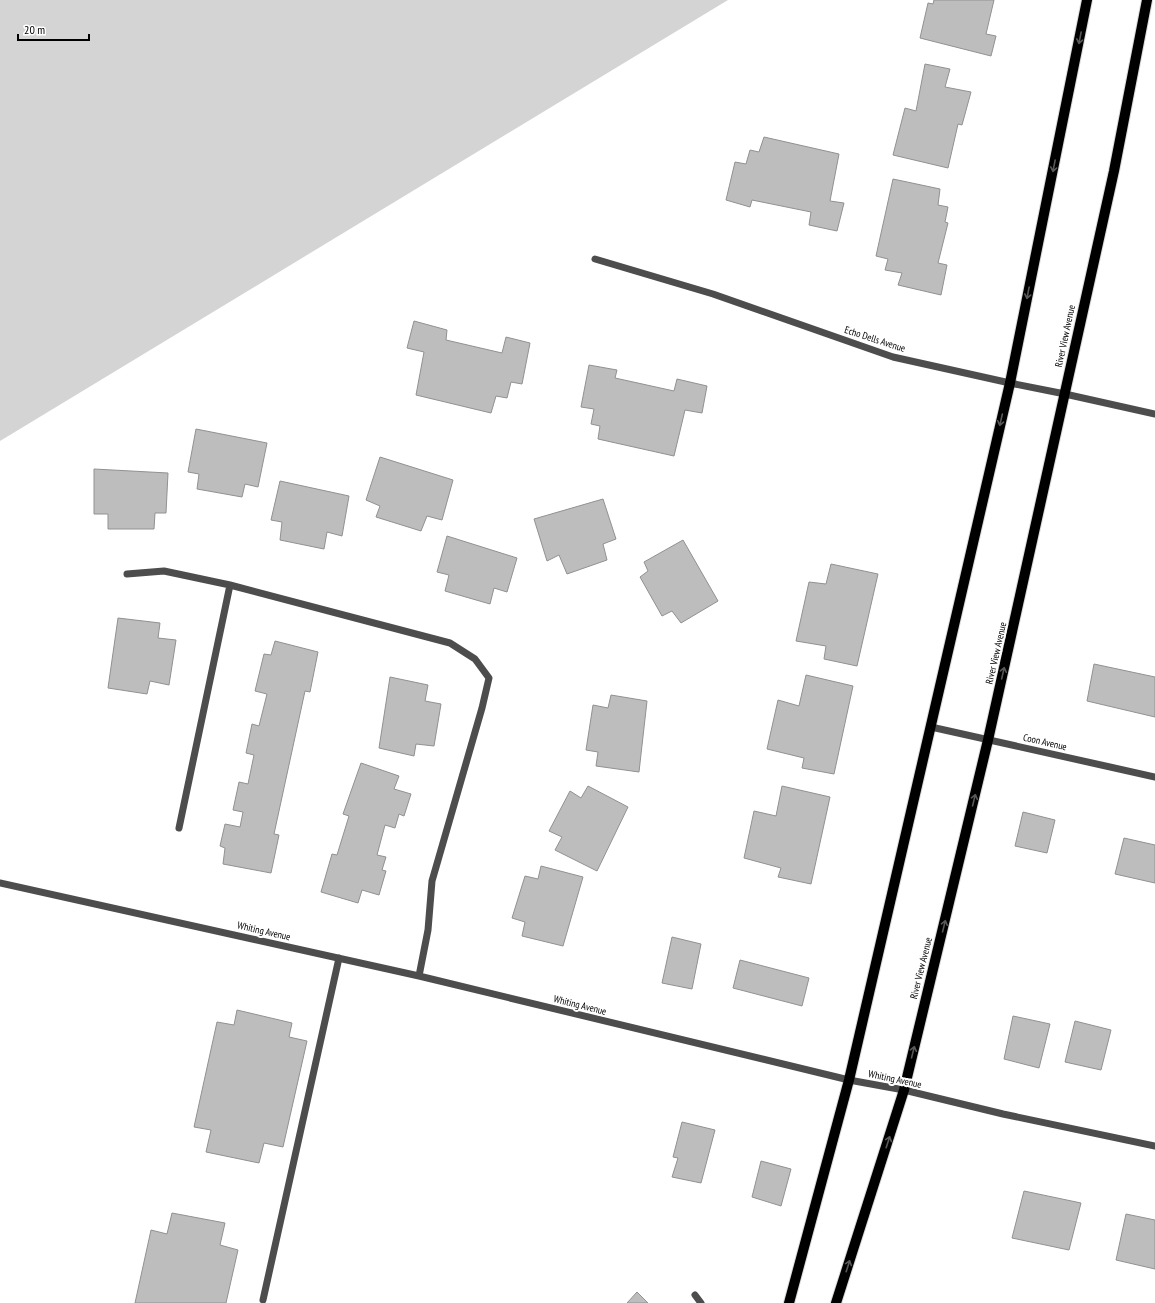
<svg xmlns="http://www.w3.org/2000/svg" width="1155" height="1303" font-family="'PT Sans Narrow',sans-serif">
<rect width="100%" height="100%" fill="#fff"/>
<!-- green -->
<path fill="#d4d4d4" d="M0 0H728L0 441Z"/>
<!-- building -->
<path fill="#bdbdbd" stroke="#919191" d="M934 0H994L986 34 996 36 991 56 920 38 928 3 933 4Z
M925 64 950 69 945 87 971 92 962 125 958 124 948 168 893 155 905 108 916 111Z
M764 137 839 154 830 201 844 203 837 231 809 225 811 212 752 200 750 207 726 200 735 162 746 164 750 150 759 152Z
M893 179 940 189 938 205 948 207 945 222 948 223 938 263 947 265 941 295 898 285 902 273 885 270 888 259 876 256Z
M414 321 447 330 446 340 502 353 506 337 530 343 522 384 511 382 507 398 496 396 491 413 416 395 424 352 407 348Z
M589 365 617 370 615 378 674 391 677 379 707 386 702 413 685 410 674 456 598 439 600 426 591 424 594 409 581 407Z
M196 429 267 443 258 487 245 484 242 497 197 489 199 474 188 472Z
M380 457 453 480 442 520 427 516 421 531 376 517 380 506 366 500Z
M94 469 168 473 166 513H155L154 529H108V514H94Z
M280 481 349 496 342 536 327 532 324 549 280 540 282 522 271 520Z
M603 499 616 539 603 544 607 560 567 574 559 555 547 561 534 519Z
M447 536 517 558 507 592 494 588 490 604 445 591 449 575 437 572Z
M683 540 718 601 681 623 672 611 662 616 640 577 648 571 644 562Z
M831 564 878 574 857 666 824 659 826 646 796 641 809 582 826 584Z
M118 618 160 623 158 638 176 640 169 685 150 681 147 694 108 688Z
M275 641 318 652 310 692 305 691 274 834 279 835 271 873 223 864 225 848 220 846 225 824 240 827 243 812 233 810 239 782 248 784 254 755 246 753 252 724 259 726 267 694 255 691 264 654 271 655Z
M1094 664 1155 677V717L1087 701Z
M806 675 853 686 834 774 802 768 804 758 767 749 778 700 799 706Z
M390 677 428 685 425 701 441 704 434 746 416 744 414 756 379 748Z
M611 695 647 701 639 772 596 766 598 752 586 750 593 705 608 708Z
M361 763 399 776 394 789 411 794 404 816 399 814 395 828 385 825 377 855 386 857 382 870 386 871 379 895 362 890 358 903 321 892 332 854 337 855 349 816 343 814Z
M588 786 628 807 597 871 555 850 562 837 549 831 570 791 581 798Z
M782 786 830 797 811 884 778 877 781 868 744 858 754 811 776 816Z
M1023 812 1055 820 1047 853 1015 846Z
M1124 838 1155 845V883L1115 874Z
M541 866 583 877 563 946 522 936 525 922 512 918 525 876 538 879Z
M672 937 701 944 692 989 662 983Z
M740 960 809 978 802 1006 733 988Z
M237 1010 292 1023 289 1037 307 1041 283 1147 264 1143 259 1163 206 1152 211 1130 194 1127 217 1022 234 1025Z
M1013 1016 1050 1024 1039 1068 1004 1059Z
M1075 1021 1111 1030 1101 1070 1065 1062Z
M682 1122 715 1130 701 1183 672 1177 678 1158 673 1157Z
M761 1161 791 1169 781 1206 752 1197Z
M1024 1191 1081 1203 1069 1250 1012 1238Z
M172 1213 225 1223 220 1245 238 1250 226 1303H135L151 1230 167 1234Z
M1126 1214 1155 1220V1269L1116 1260Z
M637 1292 648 1303H627Z"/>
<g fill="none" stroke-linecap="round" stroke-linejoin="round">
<!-- major casing -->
<g stroke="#dbdbdb" stroke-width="12">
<path id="major" d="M789 1303 849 1080 1010 383 1087 0
M836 1303 904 1090 988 740 1114 171 1147 0"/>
</g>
<!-- minor -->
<path stroke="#4d4d4d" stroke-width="7" d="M595 259 713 294 893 357 1010 383 1065 394 1155 414
M127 574 164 571 230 585 450 643 475 659 489 678 482 708 432 881 428 930 419 976
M931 727 1155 777
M179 828 230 585
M0 883 419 976 849 1080 904 1090 1003 1114 1155 1146
M695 1295 701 1303
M263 1300 339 958"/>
<!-- major -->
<use href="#major" stroke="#000" stroke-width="10"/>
</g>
<!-- one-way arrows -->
<defs><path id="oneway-shaft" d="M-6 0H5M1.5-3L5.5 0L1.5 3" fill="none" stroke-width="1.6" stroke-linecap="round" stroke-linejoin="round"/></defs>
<g stroke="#595959">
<use href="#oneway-shaft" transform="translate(1080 38) rotate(101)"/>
<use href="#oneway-shaft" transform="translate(1054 166) rotate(101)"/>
<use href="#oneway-shaft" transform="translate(1028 293) rotate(101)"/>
<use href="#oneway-shaft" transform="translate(1001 420) rotate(103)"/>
<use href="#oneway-shaft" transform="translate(1003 673) rotate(-77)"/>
<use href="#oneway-shaft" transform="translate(974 800) rotate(-76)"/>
<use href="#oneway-shaft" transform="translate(944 926) rotate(-76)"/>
<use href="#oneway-shaft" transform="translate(913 1052) rotate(-76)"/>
<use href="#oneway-shaft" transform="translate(888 1142) rotate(-72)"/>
<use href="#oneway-shaft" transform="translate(848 1266) rotate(-72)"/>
</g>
<g text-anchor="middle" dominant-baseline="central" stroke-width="4" stroke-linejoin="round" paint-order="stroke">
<!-- street labels -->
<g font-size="10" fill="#000" stroke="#fff">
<text transform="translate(1065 336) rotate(-78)">River View Avenue</text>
<text transform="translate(875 339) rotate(18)">Echo Dells Avenue</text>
<text transform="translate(996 653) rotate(-77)">River View Avenue</text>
<text transform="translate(1045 742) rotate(13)">Coon Avenue</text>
<text transform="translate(264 931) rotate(13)">Whiting Avenue</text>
<text transform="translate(921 968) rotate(-76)">River View Avenue</text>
<text transform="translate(580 1005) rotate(14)">Whiting Avenue</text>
<text transform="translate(895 1079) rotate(12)">Whiting Avenue</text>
</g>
</g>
<!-- scale -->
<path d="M18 34v6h71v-6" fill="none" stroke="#000000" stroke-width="2"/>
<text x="24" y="34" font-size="12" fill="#000000" stroke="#ffffff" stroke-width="3" paint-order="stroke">20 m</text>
</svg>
